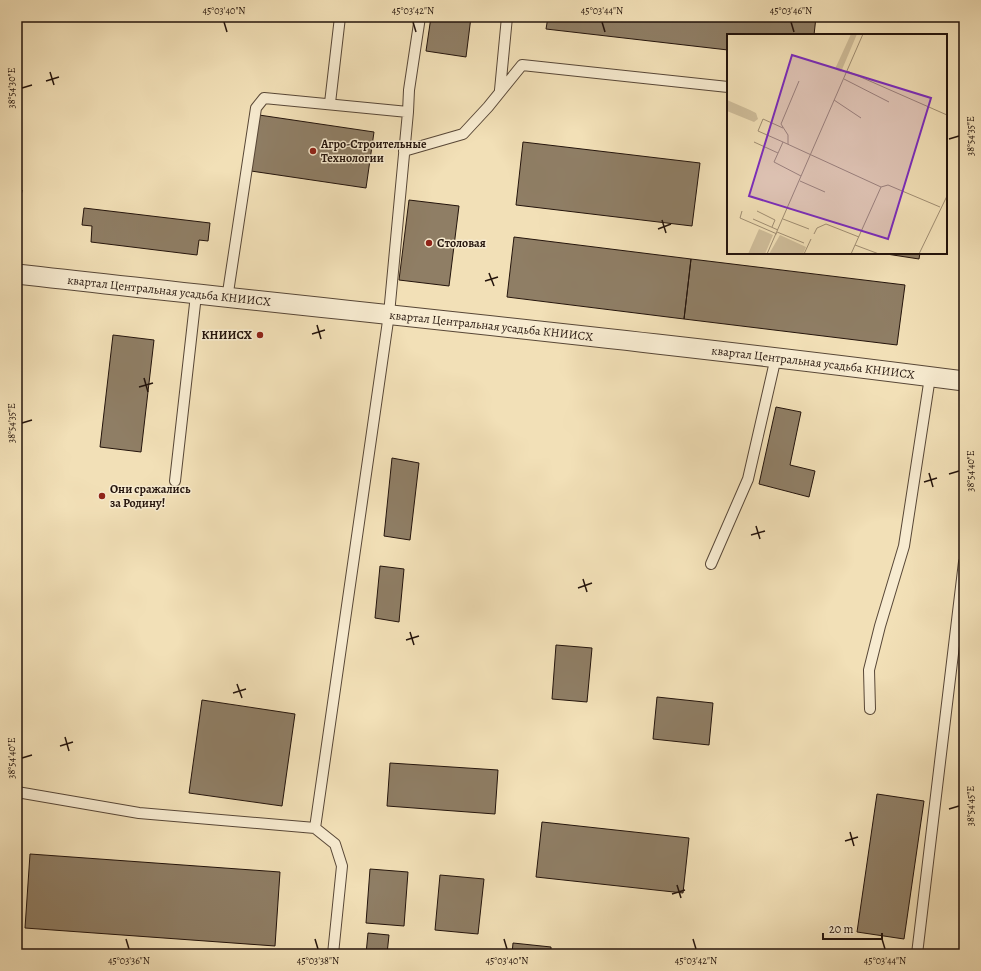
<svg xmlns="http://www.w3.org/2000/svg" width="981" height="971" font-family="Alegreya,serif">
<rect width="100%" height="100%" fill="#f2e0b7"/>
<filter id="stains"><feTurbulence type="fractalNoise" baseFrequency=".005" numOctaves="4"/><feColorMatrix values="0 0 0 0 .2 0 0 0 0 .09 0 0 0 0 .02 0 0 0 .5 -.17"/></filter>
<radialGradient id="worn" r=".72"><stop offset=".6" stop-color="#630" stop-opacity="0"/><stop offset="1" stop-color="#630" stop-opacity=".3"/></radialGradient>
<!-- building -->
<path fill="#8f7e65" stroke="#24140c" d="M431 17H471L466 57 426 51Z
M548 17H816L814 35H728V50L546 29Z
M259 115 374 132 366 188 251 171Z
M523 142 700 163 692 226 516 205Z
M17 189 22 190 19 212H17Z
M409 200 459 206 449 286 399 280Z
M84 208 210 223 208 241 199 240 197 255 91 242 92 226 82 225Z
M514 237 691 259 684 319 507 297Z
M880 253H920L919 259Z
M691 259 905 285 897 345 684 319Z
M113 335 154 340 141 452 100 447Z
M776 407 801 412 790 465 815 471 809 497 759 484Z
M392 458 419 463 410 540 384 536Z
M380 566 404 569 399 622 375 618Z
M556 645 592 648 587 702 552 699Z
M657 697 713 703 709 745 653 739Z
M202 700 295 714 282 806 189 793Z
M390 763 498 770 495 814 387 806Z
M877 794 924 801 904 939 857 932Z
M542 822 689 838 683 893 536 877Z
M30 854 280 872 275 946 25 928Z
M370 869 408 872 404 926 366 923Z
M440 875 484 879 478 934 435 930Z
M368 933 389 935 387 954H366Z
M513 943 551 947V954H512Z"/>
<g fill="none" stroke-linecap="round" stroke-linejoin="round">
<!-- lane casing -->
<g stroke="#584737" stroke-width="12">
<path id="lane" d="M500 90 507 17
M330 103 340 17
M408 112 409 90 420 17
M404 151 463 134 488 107 522 65 728 87
M227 299 256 108 264 98 408 112 389 314 315 828 335 844 342 866 333 954
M175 481 196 295
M711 564 748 479 776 357
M870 709 869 670 880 626 904 546 930 377
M17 792 139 813 315 828
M917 954 964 562"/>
</g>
<!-- street casing -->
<g stroke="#584737" stroke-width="21">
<g id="street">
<path id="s1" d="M17 274C333 310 649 340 964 381"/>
</g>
</g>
<!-- lane -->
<use href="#lane" stroke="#f7ebd0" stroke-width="10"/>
<!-- street -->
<use href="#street" stroke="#f7ebd0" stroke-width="19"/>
</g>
<!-- ticks -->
<path fill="none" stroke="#24140c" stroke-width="1.5" d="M224 22 227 32M413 22 416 32M602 22 605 32M791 22 794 32M50 72 54 85M46 81 59 77M22 88 32 85M949 139 959 136M662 220 666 233M658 229 671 224M489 273 494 286M485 281 498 277M317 325 321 339M312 334 325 330M144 378 148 392M139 387 153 383M22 423 32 420M929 473 933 487M949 474 959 471M924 482 937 478M756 526 760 539M751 535 765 531M583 579 587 592M578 588 592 583M410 632 414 645M406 640 419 636M237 684 242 698M233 693 246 689M65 737 69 751M60 746 73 742M22 758 32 755M949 809 959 806M850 832 854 846M845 841 858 837M677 885 681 898M672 894 685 890M126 939 129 949M315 939 318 949M504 939 507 949M693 939 696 949M882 939 885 949"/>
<!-- markers -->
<g fill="#8f2418" stroke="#f7ebd0" stroke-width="1.5">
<circle cx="313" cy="151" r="4"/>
<circle cx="429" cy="243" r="4"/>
<circle cx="260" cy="335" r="4"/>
<circle cx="102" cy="496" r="4"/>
</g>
<g text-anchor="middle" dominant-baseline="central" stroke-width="3" stroke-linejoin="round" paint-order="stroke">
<!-- poi labels -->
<g font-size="12" font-weight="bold" fill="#24140c" stroke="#f7ebd0" text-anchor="start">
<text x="321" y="144">Агро-Строительные<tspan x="321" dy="14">Технологии</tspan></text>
<text x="437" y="243">Столовая</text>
<text x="252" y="335" text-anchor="end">КНИИСХ</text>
<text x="110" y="489">Они сражались<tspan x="110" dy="14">за Родину!</tspan></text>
</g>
<!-- street labels -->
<g font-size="12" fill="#24140c" stroke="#f7ebd0">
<text stroke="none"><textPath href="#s1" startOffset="153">квартал Центральная усадьба КНИИСХ</textPath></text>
<text stroke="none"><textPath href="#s1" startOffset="477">квартал Центральная усадьба КНИИСХ</textPath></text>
<text stroke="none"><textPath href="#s1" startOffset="801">квартал Центральная усадьба КНИИСХ</textPath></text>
</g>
</g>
<!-- overview -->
<g transform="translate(727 34)">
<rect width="220" height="220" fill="#f2e0b7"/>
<path d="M124 0H130L114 38 108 35ZM0 66 23 76 29 79 31 85 27 88 0 77ZM32 195 46 201 38 220H21ZM53 201 79 213 76 220H42Z" fill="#cfbd9a"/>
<path fill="none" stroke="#a08e73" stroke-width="1" d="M120 37 220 81M117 45 162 68M107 66 134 84M27 108 51 119M56 108 31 97 36 85 56 94M61 110V101L54 90 72 47M74 142 47 128 56 108 154 153 161 151 213 173M73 147 98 158M15 177 13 184 50 200M30 177 48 186 45 193M26 185 51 196M56 185 82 195M50 198 77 209M87 200 90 194 99 190 132 203M128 211 152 220M40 220 136 0M77 220 84 205M124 220 154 153M192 220 220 162"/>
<path fill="#7b2cbf" fill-opacity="0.15" stroke="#7b2cbf" stroke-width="2" d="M65 21 204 64 161 205 22 162Z"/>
<rect width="220" height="220" fill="none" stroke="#24140c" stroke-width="2"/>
</g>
<!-- margin -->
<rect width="981" height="971" fill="none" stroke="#f2e0b7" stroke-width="44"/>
<!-- scale -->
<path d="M823 933v6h59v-6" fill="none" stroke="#24140c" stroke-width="2"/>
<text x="829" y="933" font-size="12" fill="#24140c" stroke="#f7ebd0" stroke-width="3" paint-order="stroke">20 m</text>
<rect x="22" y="22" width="937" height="927" fill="none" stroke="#24140c" stroke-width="1.5"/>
<g font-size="10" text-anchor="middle" fill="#24140c">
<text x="224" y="14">45°03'40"N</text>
<text x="413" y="14">45°03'42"N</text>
<text x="602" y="14">45°03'44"N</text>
<text x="791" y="14">45°03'46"N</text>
<text transform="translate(11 88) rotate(-90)" y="4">38°54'30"E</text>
<text transform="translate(970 136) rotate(-90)" y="4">38°54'35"E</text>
<text transform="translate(11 423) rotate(-90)" y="4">38°54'35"E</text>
<text transform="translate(970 471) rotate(-90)" y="4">38°54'40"E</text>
<text transform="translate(11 758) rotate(-90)" y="4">38°54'40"E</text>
<text transform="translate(970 806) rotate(-90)" y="4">38°54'45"E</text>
<text x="129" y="964">45°03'36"N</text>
<text x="318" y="964">45°03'38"N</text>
<text x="507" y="964">45°03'40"N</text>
<text x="696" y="964">45°03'42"N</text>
<text x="885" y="964">45°03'44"N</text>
</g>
<rect width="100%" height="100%" filter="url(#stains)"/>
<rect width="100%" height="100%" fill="url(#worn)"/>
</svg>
